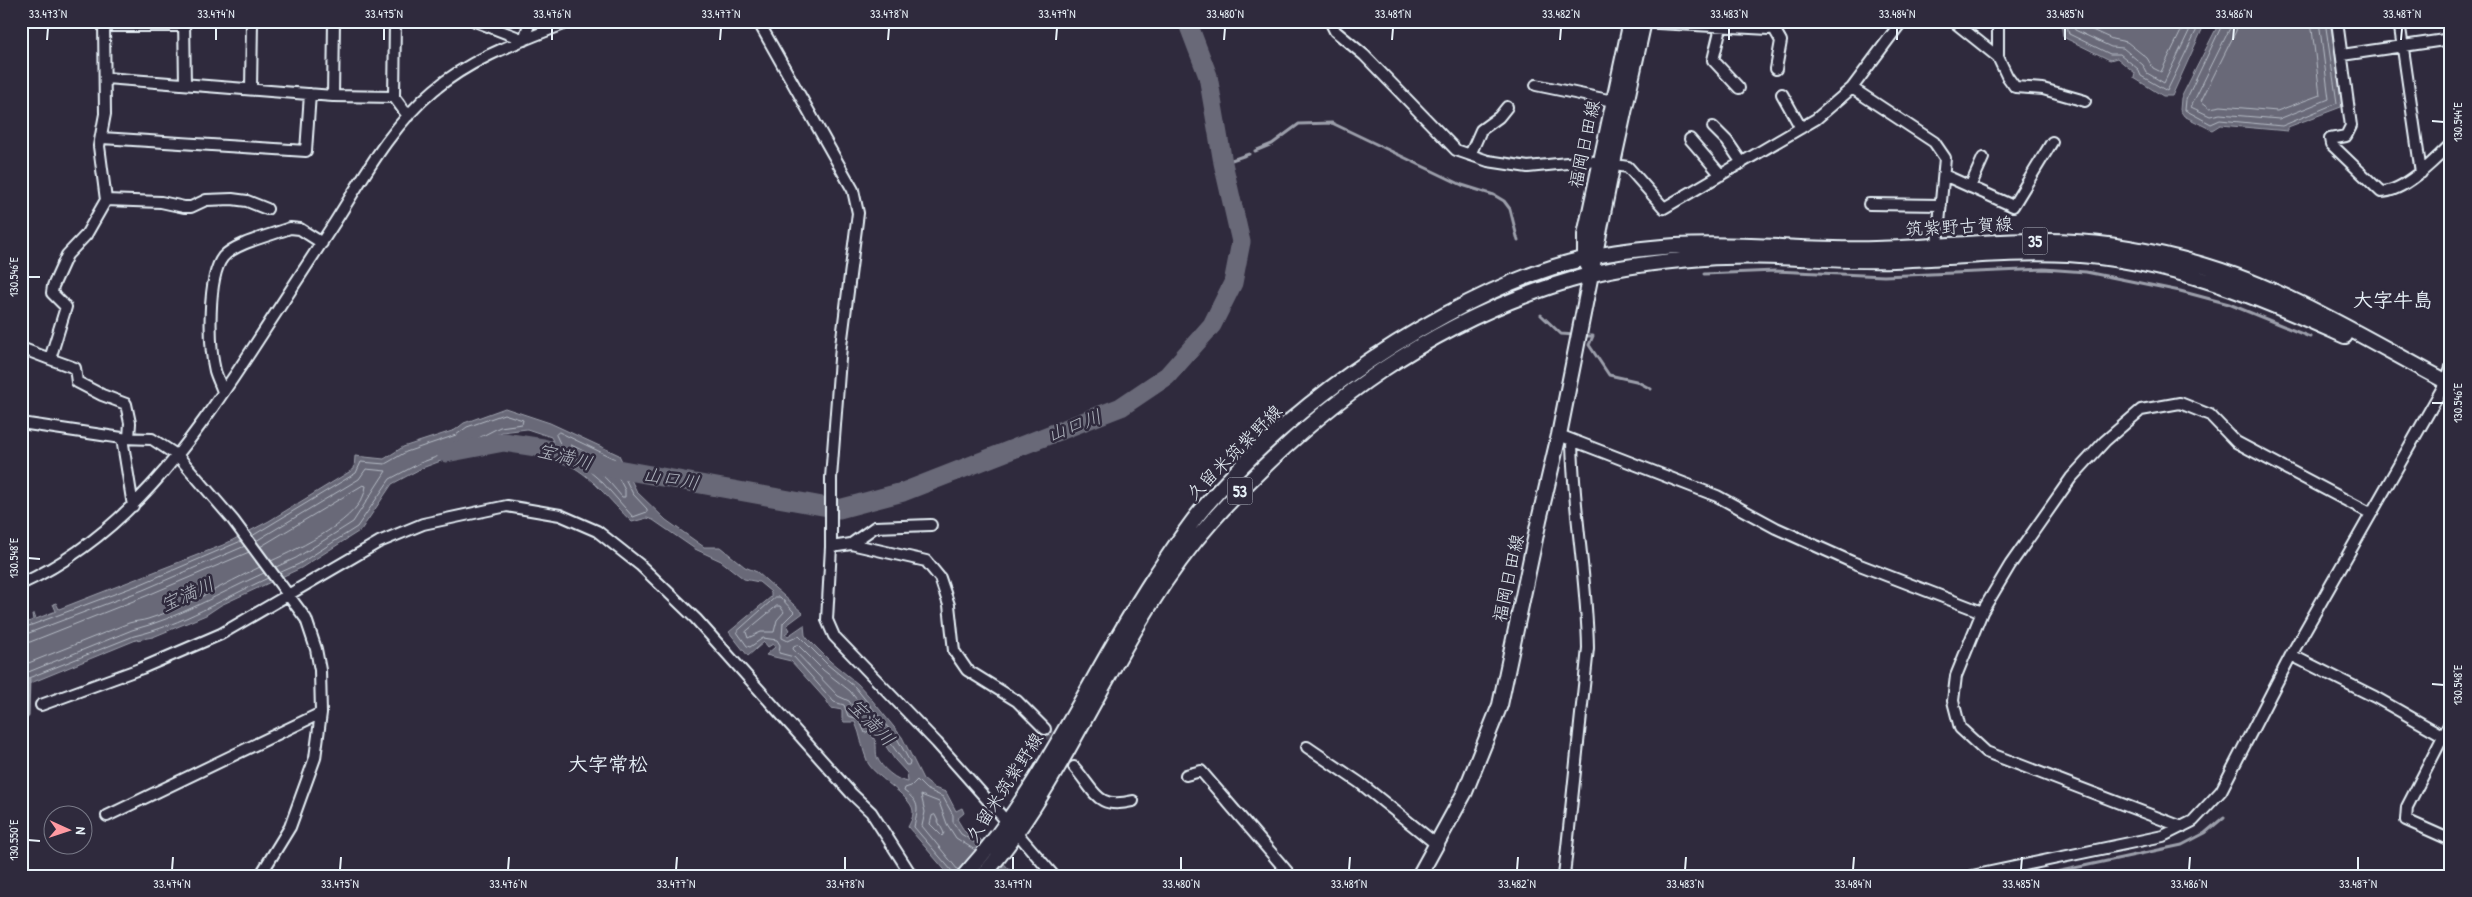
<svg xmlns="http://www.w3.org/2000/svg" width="2472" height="897" font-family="'Patrick Hand','Klee One',sans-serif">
<rect width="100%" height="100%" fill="#2f2a3d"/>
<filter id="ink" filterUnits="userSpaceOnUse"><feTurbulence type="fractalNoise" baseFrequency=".02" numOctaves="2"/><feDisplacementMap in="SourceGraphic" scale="10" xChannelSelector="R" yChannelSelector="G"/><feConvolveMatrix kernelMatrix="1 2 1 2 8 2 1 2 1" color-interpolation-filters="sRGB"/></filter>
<g filter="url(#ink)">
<!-- water -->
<path fill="#696978" stroke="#9c9fab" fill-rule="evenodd" d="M2061 21H2206L2172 96H2163L2134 78 2135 73 2117 58 2110 60 2063 37Z
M2220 21H2330L2342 99 2341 107 2288 127V131L2220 125 2212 130 2184 116 2180 110 2181 98Z
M505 408 550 423 619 455 637 492 666 520 704 547H720L745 567 757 572 803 613 787 625 790 630 785 634 788 636 804 625 805 635 807 638 831 662 858 684 868 695 902 737 923 779 934 788 946 792 956 811 962 808 964 813 957 819 965 832 979 838 1016 876H950L908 827C910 823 913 818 913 813 915 798 876 778 868 763 862 750 861 735 855 722H844L842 719V710L831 708 826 700 791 661 766 655 775 647 773 644 768 647 764 642 748 656 729 632 771 597V592L759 582 744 579 721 561 695 549 653 520 647 518 632 522C609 501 592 474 563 462L551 437 527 429 502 432 457 455 422 468 392 484 361 530 301 568 221 605 206 615 153 637 136 640 21 687V625L33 620 32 614H34L36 619 56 611 53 604 56 603 59 609 223 545 269 521 354 469 355 456 384 459 403 447 455 430 464 423ZM877 733 895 760 907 773 908 782C897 781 881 768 877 757 875 750 878 744 873 737Z"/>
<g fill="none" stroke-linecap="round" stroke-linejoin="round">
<!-- shore -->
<path stroke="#b5bbc5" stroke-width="1" d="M2066 21 2069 34 2110 54H2120L2138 69 2141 76 2167 91 2201 21
M2072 21 2075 30 2111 47 2123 48 2143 65 2147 73 2164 83 2194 21
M2080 21 2081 25 2112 39 2127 42 2147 58 2153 68 2161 72 2186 21
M2224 21 2186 100 2185 110 2211 124 2220 120 2282 126 2337 103 2325 21
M2231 21 2230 28 2191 107 2210 116 2220 114 2279 119 2329 99 2319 21
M2238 21 2236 31 2201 101 2210 108 2221 106 2277 111 2320 95 2311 21
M559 432 615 459 633 494 647 509V512L633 517 603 483 581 464 567 458 556 435Z
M571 445 611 464 625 490V497H622C607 479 593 463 572 453Z
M252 536 356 473 361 462 385 464 406 452 456 435 467 427 504 414 523 420 522 424 500 427 455 450 420 463 390 479 357 527 299 564 279 573
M256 541 359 479 366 469 386 471 353 522 296 558 276 567
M260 547 363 485 366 486C364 518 298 549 271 561
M776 597H780L794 612 783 623 782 638 788 641 799 636 828 665 855 687 898 740 910 762 909 765H906L882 731 874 728 865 733 859 719 848 716 844 705 834 702 794 657 779 653 780 645 777 640 763 638 750 647 747 646 737 632Z
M777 606H780L784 612 777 620 774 632H761L748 638 746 632Z
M21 629 141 584 241 541
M21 636 143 590 245 546
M21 643 30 642 146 596 249 552
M798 645 823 670 850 691 864 709 863 712 855 710 849 701 838 696 793 649 794 646Z
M21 666 129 623C135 621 142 621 148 619 187 607 223 584 260 567
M21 675 132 630C179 618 220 593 264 573
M21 681 134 636C182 625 224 598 268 578
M935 815 944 833 942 836 930 824 932 816Z
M958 870 922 826 925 812 921 795 939 802 947 824 956 838 975 850
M953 876 952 871 914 827C917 809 922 804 904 791L905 788 911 786 917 780 926 789 943 797 953 815V822L961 834 979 845"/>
<!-- stream -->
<path stroke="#9c9fab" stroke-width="3" d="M1255 151 1272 144 1299 124 1332 123 1462 185 1494 195 1504 201 1510 209 1518 241
M1223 163 1249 154
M1704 274 1775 271 1884 276 2044 269 2086 272 2180 291 2229 304 2310 337
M1541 315 1561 334 1575 335
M1581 336H1593L1589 345 1609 375 1636 381 1651 389
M21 723 28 716 29 679
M2037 876 2182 845 2205 833 2224 817"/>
<!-- river -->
<path stroke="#696978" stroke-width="19" d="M446 453 504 442 543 448 601 466 839 509 903 492 1121 407 1167 376 1212 325 1233 283 1241 242 1223 163 1208 76 1187 21"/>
<!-- minor-tunnel -->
<path stroke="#4b4859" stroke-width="10" stroke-dasharray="10 5" stroke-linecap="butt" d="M1045 729 1074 767"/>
<!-- minor casing -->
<g stroke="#e8f1f8" stroke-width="14">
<path id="minor" d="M184 21 185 84
M475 21 524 40 530 21
M758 21 853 190 858 213 841 346 831 478V547L827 620 834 636 937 743 1008 823
M1330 21 1335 31 1364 55 1456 150 1488 161 1528 167 1587 161 1628 167 1664 208 1816 119 1852 88 1902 21
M1953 21 1998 57 2007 76 2015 87 2043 89 2085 101
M1998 21V57
M2337 21 2351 126 2346 136 2330 139 2331 144 2381 192C2404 192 2435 160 2451 144
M2399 21 2421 173
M1639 22 1769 29 1787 21
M105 26H184
M1721 27 1713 60 1739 88
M1773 27 1781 41 1776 69
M2342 55 2451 39
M106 78 333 96 394 97 408 116
M1536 85 1613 101
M1852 88 1934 142 1945 158 1937 245
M251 89 252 21
M1782 94 1801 128
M333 96 334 21
M394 97 395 21
M1713 127 1727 141 1742 163
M102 138 306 151 310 94
M1690 139 1721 175
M1470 155 1481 130 1499 117 1507 107
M1944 175 2013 206 2052 142
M1970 187 1983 158
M106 200 161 202 184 207H191L206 200 232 199 247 201 267 209
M1869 204 1941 205
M21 348 50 359 66 307 52 293 53 286 67 255 86 235 106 200 99 146 105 114 104 21
M50 359 75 368 77 382 102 395 126 404 130 423 129 438
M223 392C221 385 217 378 215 371 209 346 207 277 223 257 235 243 272 235 290 228L300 229 322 243
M21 423 122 438 152 439 178 456 233 520 306 619 316 649 320 670 321 713 315 758 290 827 260 876
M1559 435 1717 496 1776 528 1852 562 1982 612
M122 438 133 506
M851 544 926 561 940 578 949 605 954 651 967 670 1017 701 1045 729
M831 547 851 544 875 527 931 525
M21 584C126 536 189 445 251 351 279 308 307 265 335 222 364 176 391 126 434 90 473 57 524 40 571 21
M2291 655 2375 697 2442 735
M41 705 142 668 221 634 379 542 423 524 507 506 560 515 597 531 640 565 696 619 851 793 871 812 912 876
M2451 721 2407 807 2406 820 2451 840
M1307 747 1360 783 1436 844
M1074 767C1096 792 1096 810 1133 801
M1186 775 1201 771 1291 876
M107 816 321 713
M2182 827 1986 752 1960 728 1953 701 1956 676 1982 612 2010 565 2071 478 2105 441 2141 410 2180 403 2210 415 2236 442 2370 513
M1017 833 1054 876
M1564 876 1588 648C1587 578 1573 510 1572 440
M1972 876 2163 836 2193 821 2221 791 2291 655 2446 382 2451 367"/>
</g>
<!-- major casing -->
<g stroke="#e8f1f8" stroke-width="18">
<path id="major" d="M1588 266 1585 258V235L1631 21
M964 876C1043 789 1089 677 1153 579 1168 557 1183 533 1200 512 1268 431 1351 366 1445 315 1489 291 1537 269 1587 258 1616 251 1647 248 1676 246 1743 242 1809 251 1875 249 1932 248 1990 240 2047 241 2091 241 2138 248 2181 259 2279 283 2363 338 2451 384
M983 876C1075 768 1118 626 1212 521 1315 406 1437 315 1589 275 1625 265 1666 261 1704 258 1767 253 1831 262 1894 260 1952 258 2010 251 2068 254 2173 261 2251 294 2345 336
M1419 876 1465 792 1500 705 1539 520 1559 435 1613 163 1644 21"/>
</g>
<!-- minor -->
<use href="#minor" stroke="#2f2a3d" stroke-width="10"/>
<!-- major -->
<use href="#major" stroke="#2f2a3d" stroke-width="14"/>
</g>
</g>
<!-- ticks -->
<path fill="none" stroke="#e8f1f8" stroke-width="2" d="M47 40 48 28M216 40V28M384 40V28M552 40V28M720 40 721 28M888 40 889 28M1056 40 1057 28M1224 40 1225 28M1392 40 1393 28M1560 40 1561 28M1729 40V28M1897 40V28M2065 40V28M2233 40 2234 28M2401 40 2402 28M2432 121 2444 122M28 277H40M2432 403H2444M28 558 40 559M2432 684 2444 685M28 840 40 841M172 870 173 857M340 870 341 857M508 870 509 857M676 870 677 857M845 870V857M1013 870V857M1181 870V857M1349 870 1350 857M1517 870 1518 857M1685 870 1686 857M1853 870 1854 857M2021 870 2022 857M2189 870 2190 857M2358 870V857"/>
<g text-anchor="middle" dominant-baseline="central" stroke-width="5" stroke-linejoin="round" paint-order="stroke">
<!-- shield labels -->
<g fill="#2f2a3d" stroke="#b0b5c0" stroke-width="1">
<rect x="2022.5" y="227.5" width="25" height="27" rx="4"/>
<rect x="1227.5" y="477.5" width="25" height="27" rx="4"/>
</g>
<g font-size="16" font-weight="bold" fill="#e8f1f8">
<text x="2035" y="241">35</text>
<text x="1240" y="491">53</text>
</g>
<!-- street labels -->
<g font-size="18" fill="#e8f1f8" stroke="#2f2a3d">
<text transform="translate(1584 144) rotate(-78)">福岡日田線</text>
<text transform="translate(1959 226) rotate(-3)">筑紫野古賀線</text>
<text transform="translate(1234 452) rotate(-45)">久留米筑紫野線</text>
<text transform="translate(1508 578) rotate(-78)">福岡日田線</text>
<text transform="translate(1004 787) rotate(-57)">久留米筑紫野線</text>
</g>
<!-- water labels -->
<g font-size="19" font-style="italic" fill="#afb4be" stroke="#2f2a3d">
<text transform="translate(1074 425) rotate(-21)">山口川</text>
<text transform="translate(565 456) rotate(15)">宝満川</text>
<text transform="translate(671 478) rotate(10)">山口川</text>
<text transform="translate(187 594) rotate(-24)">宝満川</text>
<text transform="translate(872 722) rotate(46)">宝満川</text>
</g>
<!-- quarter labels -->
<g font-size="20" font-weight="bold" fill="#e8f1f8" stroke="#2f2a3d">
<text x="2393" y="299">大字牛島</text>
<text x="608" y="763">大字常松</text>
</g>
</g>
<!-- margin -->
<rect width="2472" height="897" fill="none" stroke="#2f2a3d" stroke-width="55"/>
<!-- north arrow -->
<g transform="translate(68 830) rotate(93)"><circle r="24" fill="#2f2a3d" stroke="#797a88"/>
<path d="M0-4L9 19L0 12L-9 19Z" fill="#ff9aa2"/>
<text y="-8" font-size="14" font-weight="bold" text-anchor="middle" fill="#e8f1f8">N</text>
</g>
<rect x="28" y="28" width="2416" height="842" fill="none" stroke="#e8f1f8" stroke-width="2"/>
<g font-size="12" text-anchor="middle" fill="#e8f1f8">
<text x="48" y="18">33.473°N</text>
<text x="216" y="18">33.474°N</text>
<text x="384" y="18">33.475°N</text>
<text x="552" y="18">33.476°N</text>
<text x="721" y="18">33.477°N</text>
<text x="889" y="18">33.478°N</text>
<text x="1057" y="18">33.479°N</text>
<text x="1225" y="18">33.480°N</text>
<text x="1393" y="18">33.481°N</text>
<text x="1561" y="18">33.482°N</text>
<text x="1729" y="18">33.483°N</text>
<text x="1897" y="18">33.484°N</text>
<text x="2065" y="18">33.485°N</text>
<text x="2234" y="18">33.486°N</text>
<text x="2402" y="18">33.487°N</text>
<text transform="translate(2458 122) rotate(-90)" y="4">130.544°E</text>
<text transform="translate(14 277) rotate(-90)" y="4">130.546°E</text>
<text transform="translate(2458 403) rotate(-90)" y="4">130.546°E</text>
<text transform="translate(14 558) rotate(-90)" y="4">130.548°E</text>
<text transform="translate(2458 685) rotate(-90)" y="4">130.548°E</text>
<text transform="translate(14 840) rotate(-90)" y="4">130.550°E</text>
<text x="172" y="888">33.474°N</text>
<text x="340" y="888">33.475°N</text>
<text x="508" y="888">33.476°N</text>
<text x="676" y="888">33.477°N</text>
<text x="845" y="888">33.478°N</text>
<text x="1013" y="888">33.479°N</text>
<text x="1181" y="888">33.480°N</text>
<text x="1349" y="888">33.481°N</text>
<text x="1517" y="888">33.482°N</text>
<text x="1685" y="888">33.483°N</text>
<text x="1853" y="888">33.484°N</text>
<text x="2021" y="888">33.485°N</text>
<text x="2189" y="888">33.486°N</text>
<text x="2358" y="888">33.487°N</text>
</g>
</svg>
